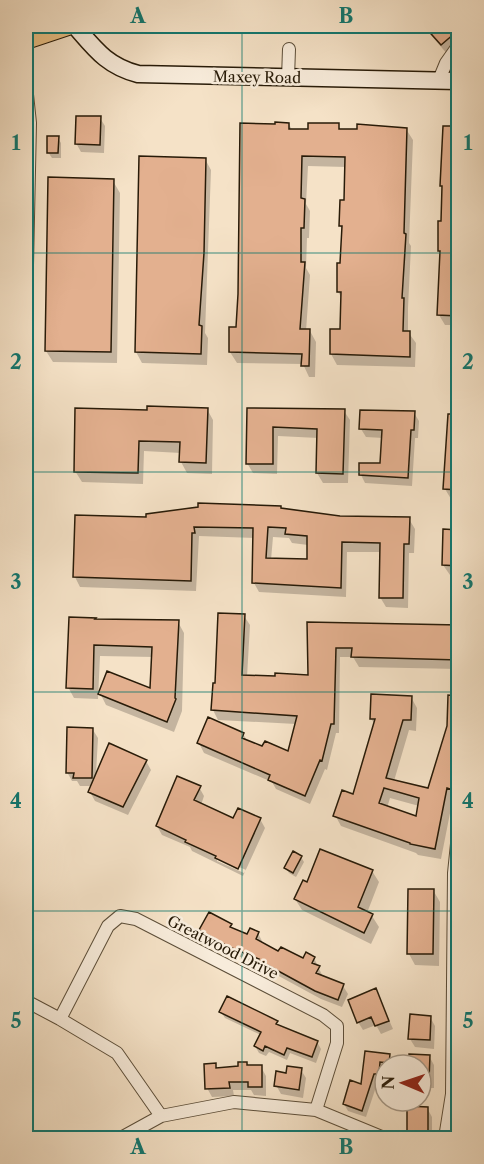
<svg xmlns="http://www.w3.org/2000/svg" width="484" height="1164" font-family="'Libre Caslon Text',serif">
<rect width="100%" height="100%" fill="#f5e2c7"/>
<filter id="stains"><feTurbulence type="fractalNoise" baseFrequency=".00333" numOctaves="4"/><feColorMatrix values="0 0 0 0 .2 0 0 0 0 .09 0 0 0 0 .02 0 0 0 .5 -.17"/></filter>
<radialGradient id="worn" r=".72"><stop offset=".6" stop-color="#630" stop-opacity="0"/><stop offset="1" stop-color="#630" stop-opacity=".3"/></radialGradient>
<!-- shadow -->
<path fill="#0003" fill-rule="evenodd" d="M423 26H447L454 34 458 41 449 56Z
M100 118 105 126 104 153 81 152 76 143Z
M289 124 292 130 310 131 338 125 341 131 406 129 413 140 409 243 411 246 408 308V332L416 343 415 367 337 365 331 354 332 330 341 331 342 298 338 292 343 231 340 226 345 201 346 167 308 166 306 204 310 211 309 238H307L306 268 310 275 306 331H310L316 342 315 377H309L303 364 237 363 230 352Z
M458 128V325H445L439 315 442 255 439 251 443 189 441 185Z
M58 138 61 143V158H52L48 152Z
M205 159 211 170 205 333 208 338 207 365 142 363 136 352Z
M113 181 120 193 117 363 53 362 46 351Z
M207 409 213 420 212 474 187 473 181 462V453L144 451 143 484 82 482 75 471 149 412Z
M248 410 344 411 350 420 348 483H323L317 473 318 438 278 436 277 474 253 473 247 463Z
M414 413 419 421 418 438H415L412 486 365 483 361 475 382 464 383 438 366 437 361 429Z
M458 416V500L451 499 445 489Z
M281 510 340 517 409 519 415 529 414 553H409L408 608 386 607 380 597 381 552H347L346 597 259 592 254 583 255 538 199 536 196 591 80 587 75 577 148 518ZM273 537 289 538 292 543 308 545V561L271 560Z
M458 531V607L457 605 458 576 450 575 443 565Z
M244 616 250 625 247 677 309 676 308 624 458 626V669L359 667 353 657H340L339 733H336L327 770 325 769 310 804 276 789 272 782 204 753 199 743 243 734 248 742 263 748 289 753 296 724 218 720 213 710Z
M70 618 178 622 184 633 182 711 174 732 106 705 100 693 151 690 153 657 100 656 98 699 74 698 68 687Z
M411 697 417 708 416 731 409 730 394 781 429 790 458 697V800L453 798 441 859 418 855 416 853 341 826 335 815 354 796 375 724 371 719ZM390 798 419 806 417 818 387 808Z
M93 730 98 738 96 774 146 761 151 770 128 815 95 801 90 792 93 786H80L77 781H72L67 772Z
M199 787 204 796 201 805 234 820 260 819 265 828 243 876 192 851 190 847 162 835 157 826ZM217 857 246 870 244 873 217 861Z
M301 857 304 862 296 877 289 873 286 868Z
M372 871 379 882 367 913 372 916 379 927 371 944 302 910 295 899 308 884Z
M433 890 440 902 439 966 415 965 409 954Z
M231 925 233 930 248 936 258 933 262 941 261 944 279 953 303 960 314 958 323 977 343 986 348 994 342 1007 321 999 264 968 263 966 233 954 206 938 201 930Z
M376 990 393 1029 381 1034 376 1025 363 1030 358 1022Z
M221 1012 276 1022 279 1027 317 1042 321 1049 316 1063 290 1053 287 1060 269 1052 266 1056 259 1053 255 1046 261 1035 225 1018Z
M430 1017 435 1026 434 1049 415 1047 410 1039Z
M366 1053 389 1056 393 1063V1065H385L382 1081H378L366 1117 348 1111 344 1104 362 1086Z
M429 1056 434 1065V1088H421V1065H411Z
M247 1063 249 1067H261L266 1076V1096L254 1095 251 1090H233L234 1096 212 1097 207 1088 215 1065 217 1069 240 1068Z
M301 1070 306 1078 303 1098 281 1094 276 1085 287 1075Z
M395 1101H409V1108H427L432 1117V1138H412L408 1131V1110L398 1109Z
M273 1136 283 1138 226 1137Z"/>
<!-- building -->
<path fill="#e3b08f" stroke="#281b08" stroke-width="1.5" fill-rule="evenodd" d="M424 26H449L455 33 441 45Z
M76 116H101L100 145 75 144Z
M275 122 289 123V129H308V123H339V129H357V124L407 128 404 233 406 234 402 298H404L403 331H410V357L330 354V329H340L341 292H337V263H340L342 226H339L340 200H344L345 157 302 156 301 198 305 199 304 228H301V262H305L300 329H310L309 366H301L302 354 229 352V327H236L238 294 240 123 275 124Z
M443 126H459V316L437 315 440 251H438V221H441L442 186H440Z
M47 136H59L58 153H47Z
M139 156 206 158 204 253 199 325 202 326 201 354 135 352Z
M48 177 114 179 111 352 45 351Z
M147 406 208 408 206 463 179 462 180 442 139 441 138 473 74 472 75 408 147 410Z
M247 408 345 409 343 474 316 473 317 429 273 427V464H246Z
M360 410 415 411 414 430H411L408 478 359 475V463H380L382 430 359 429Z
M448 414H459V490L443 489Z
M198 503 281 506V508L340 516 410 517 409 544H404L403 598H379L380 543 342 542 341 588 252 583 253 528 194 527 195 533H192L191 581 73 577 75 515 146 517V514L198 507ZM268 527 286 528 285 534 307 536V559L266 558Z
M443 529 459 530V566L442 565Z
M218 613 245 614 242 675 275 676V673L308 675 307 622 459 625V660L351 657 352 648H336L334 724H331L322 761 320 760 305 796 268 780 270 775 197 743 208 717 244 733 242 738 262 746 265 741 288 751 297 716 211 710 213 683H215Z
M69 617 96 618 95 619 179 620 175 698 176 699 167 722 98 694 107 671 150 688 152 647 94 645 93 689 66 688Z
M371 694 412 696 411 720H403L386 778 428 788 447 726 448 695 459 696V783L456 791 447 788 435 849 410 844V843L333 816 342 790 353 794 375 719H370ZM384 788 419 798 416 816 379 803Z
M67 727 93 728 92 778H73L74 773H66Z
M109 743 147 760 123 807 88 792Z
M177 776 201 786 194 800 233 818 238 808 261 818 238 869 215 858 216 856 185 842 186 840 156 826Z
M320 849 373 870 358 907 373 914 364 933 294 899 303 880 307 882Z
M293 851 302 856 293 873 284 868Z
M408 889H434L433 954H407Z
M209 912 232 924 230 927 247 934 250 928 259 932 256 939 278 951 281 947 303 958 306 952 315 957 312 963 320 966 316 973 344 984 338 1000 315 991 258 960 259 959 227 946 199 930Z
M376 988 389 1021 375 1026 371 1017 357 1023 348 1000Z
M227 996 278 1021 276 1024 318 1041 312 1057 287 1048 284 1055 265 1046 263 1051 254 1046 261 1032 219 1012Z
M410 1014 431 1016 430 1040 408 1039Z
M365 1051 390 1054 389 1063 380 1062 379 1074H374L362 1111 343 1104 350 1080 361 1084Z
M409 1054 430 1055 429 1080H421V1065H409Z
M238 1062H247V1065H262V1087H248V1082H229L230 1088 205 1089 204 1064 216 1063V1068L238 1066Z
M287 1066 302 1068 299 1090 274 1086 276 1071 286 1073Z
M407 1106 428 1107V1132H407Z"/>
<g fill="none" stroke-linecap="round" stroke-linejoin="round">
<!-- street casing -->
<g stroke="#5b4d38" stroke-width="14">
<path id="street" d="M288 78 289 49
M439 80 446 63 458 46
M26 85 30 123 26 312
M26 1001 60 1019 117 1053 161 1116
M60 1019 108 926 120 916 136 919 323 1015 337 1026V1043L316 1110
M121 1138 161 1116 234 1102 316 1110 384 1138
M445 1138 452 1094 454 873 458 834"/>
</g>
<!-- secondary casing -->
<g stroke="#281b08" stroke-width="19">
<path id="secondary" d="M75 26C95 49 107 66 138 74L458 81"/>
</g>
<!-- primary casing -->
<g stroke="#281b08" stroke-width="20">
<path id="primary" d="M26 40 68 26"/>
</g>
<!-- street -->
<use href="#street" stroke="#f8ecdb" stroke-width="12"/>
<!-- secondary -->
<use href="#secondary" stroke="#f8ecdb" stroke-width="16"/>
<!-- primary -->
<use href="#primary" stroke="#eac184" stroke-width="18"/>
</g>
<!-- grid -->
<path fill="none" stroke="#0f766e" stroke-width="1.5" stroke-opacity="0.55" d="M242 26V1138M26 253H458M26 472H458M26 692H458M26 911H458"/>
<g text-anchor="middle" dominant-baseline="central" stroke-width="5" stroke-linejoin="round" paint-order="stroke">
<!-- street labels -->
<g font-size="15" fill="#281b08" stroke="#f8ecdb">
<text transform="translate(257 77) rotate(1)">Maxey Road</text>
<text transform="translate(223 947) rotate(27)">Greatwood Drive</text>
</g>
</g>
<!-- margin -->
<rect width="484" height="1164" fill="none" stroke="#f5e2c7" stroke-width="66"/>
<!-- north arrow -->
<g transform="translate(403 1083) rotate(272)"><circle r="28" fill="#f8ecdb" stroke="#a59887" stroke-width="1.5"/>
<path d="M0-4.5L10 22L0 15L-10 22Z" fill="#8f2418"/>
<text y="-9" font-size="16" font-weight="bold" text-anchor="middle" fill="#281b08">N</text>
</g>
<rect x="33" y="33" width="418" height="1098" fill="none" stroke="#0f766e" stroke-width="2"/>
<g font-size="20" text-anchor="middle" font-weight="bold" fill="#0f766e">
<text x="138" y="23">A</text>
<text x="346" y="23">B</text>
<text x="16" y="150">1</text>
<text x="468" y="150">1</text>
<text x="16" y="369">2</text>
<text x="468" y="369">2</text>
<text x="16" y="589">3</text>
<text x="468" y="589">3</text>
<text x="16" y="808">4</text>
<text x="468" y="808">4</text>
<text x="16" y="1028">5</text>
<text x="468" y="1028">5</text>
<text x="138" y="1154">A</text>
<text x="346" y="1154">B</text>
</g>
<rect width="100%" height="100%" filter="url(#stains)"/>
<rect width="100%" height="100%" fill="url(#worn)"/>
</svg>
